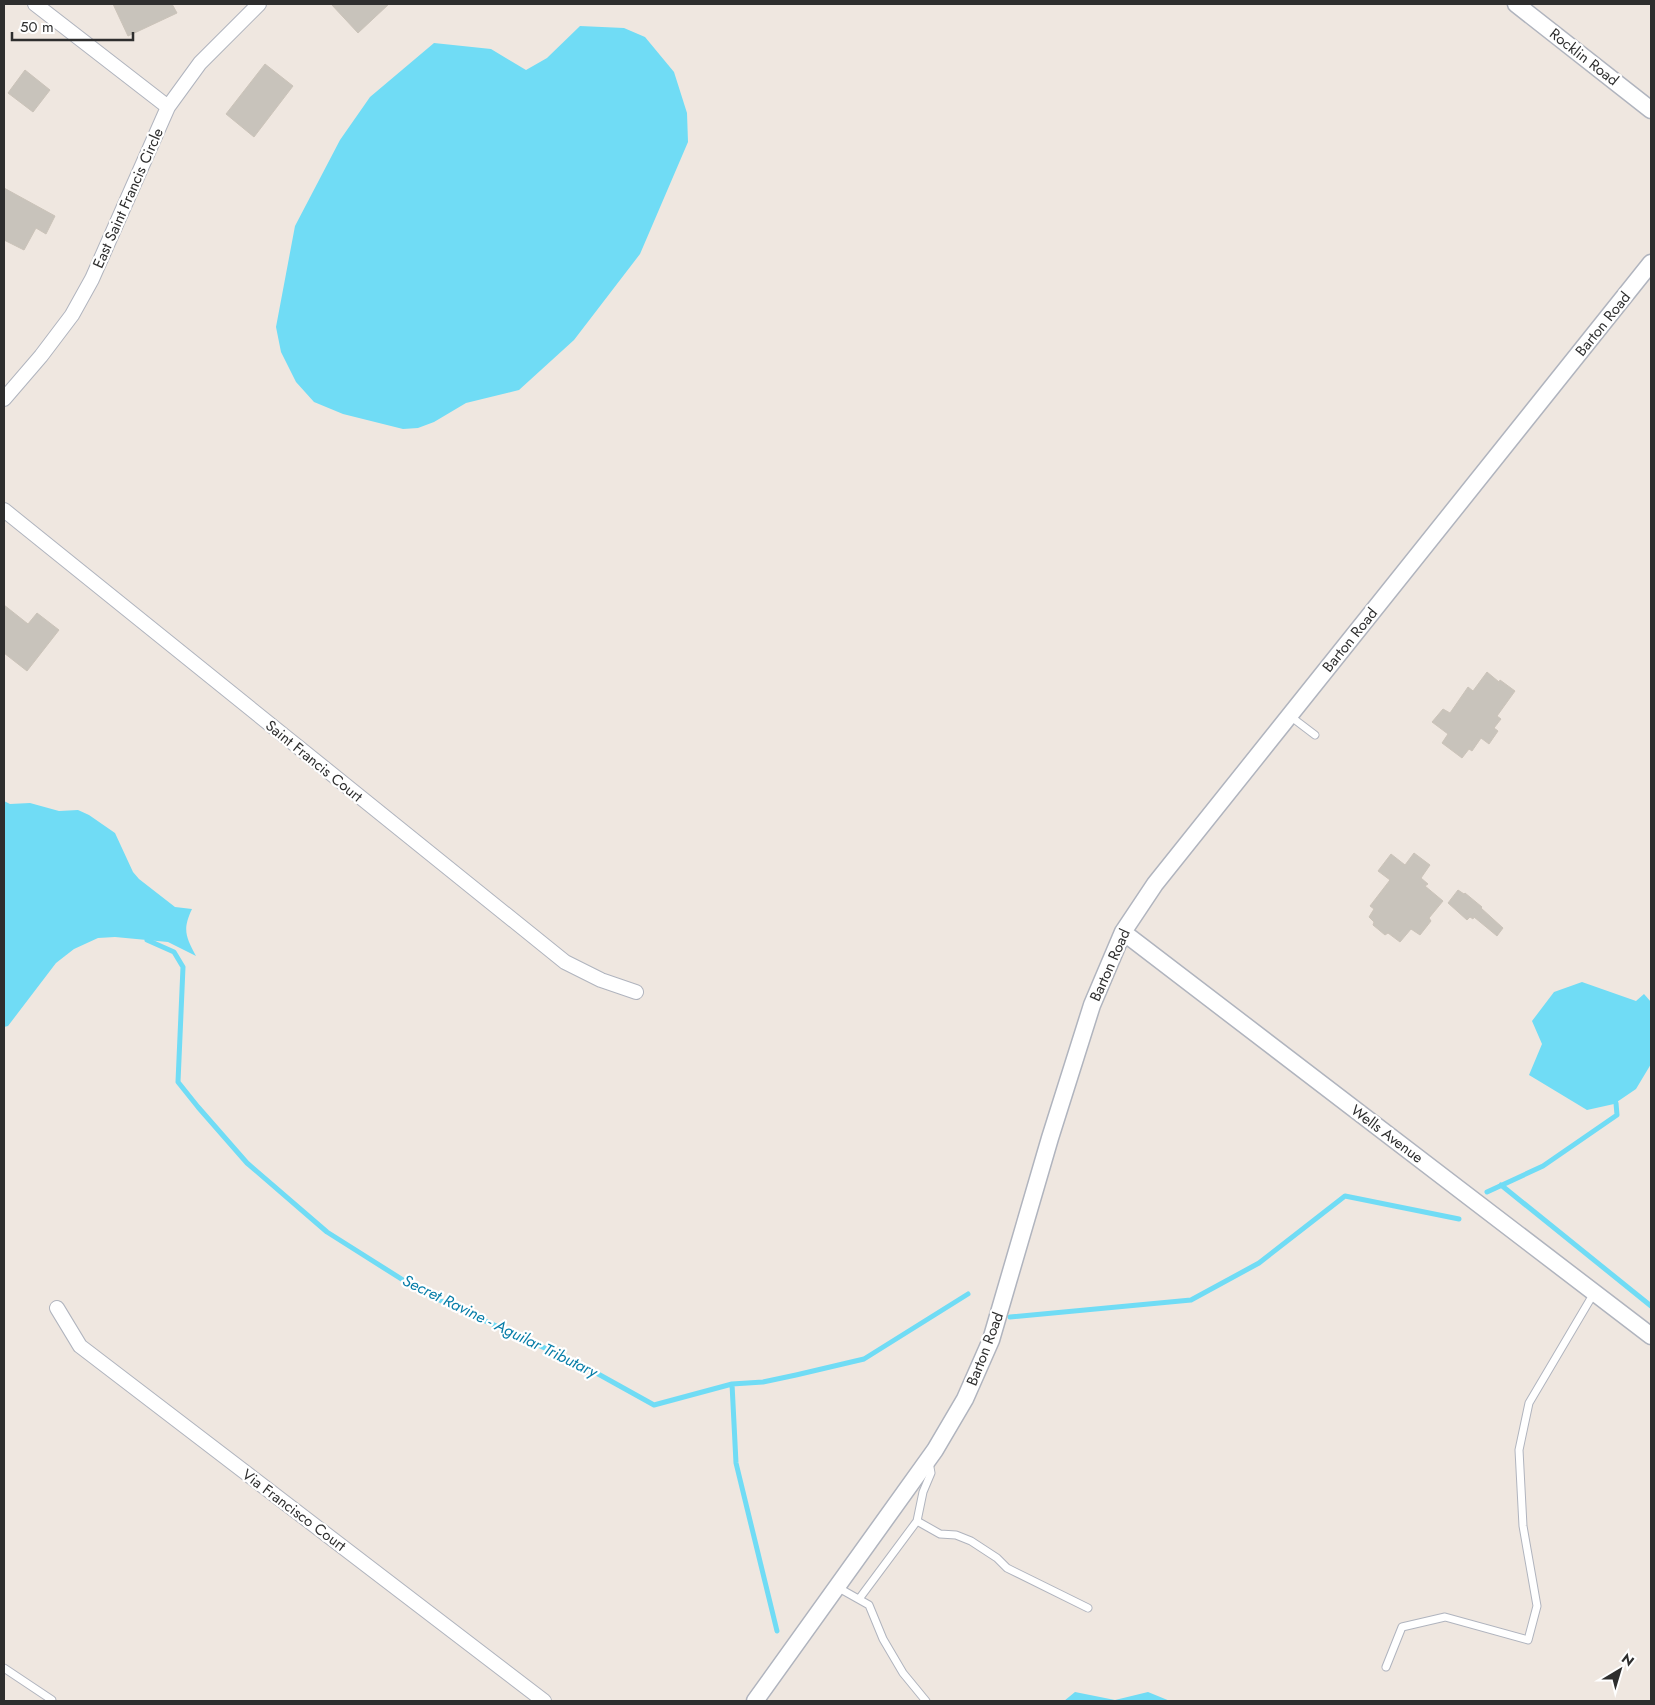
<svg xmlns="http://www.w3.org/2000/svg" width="1655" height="1705" font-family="Jost,sans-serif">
<rect width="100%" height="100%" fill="#efe7e0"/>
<!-- water -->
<path fill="#70dcf5" d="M580 26 624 28 645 37 674 72 687 113 688 142 640 254 574 340 519 390 466 403 434 422 418 428 403 429 343 414 314 402 296 382 281 352 276 327 295 226 340 140 370 97 434 43 491 49 526 70 547 58Z
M4 801 10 804 30 803 59 811 78 810 89 815 115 833 133 872 139 879 175 907 192 909C182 930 186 937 196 956L168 942 115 937 98 938 74 949 56 963 8 1026 4 1027Z
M1582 982 1636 1001 1644 994 1651 1002V1064L1636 1089 1614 1104 1587 1110 1529 1075 1542 1044 1532 1021 1554 992Z
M1075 1692 1115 1700 1148 1692 1170 1701H1064Z"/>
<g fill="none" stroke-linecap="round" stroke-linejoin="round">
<!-- stream -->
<path stroke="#70dcf5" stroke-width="5" d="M147 940 174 952 183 967 178 1082 198 1107 247 1163 327 1232 422 1292 582 1365 654 1405 732 1384 763 1382 796 1375 864 1359 968 1294
M1501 1185 1651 1306
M1487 1192 1543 1166 1617 1115 1616 1103
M1010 1317 1191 1300 1259 1263 1345 1196 1459 1219
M732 1384 736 1463 777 1631"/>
</g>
<!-- building -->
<path fill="#c8c3bb" stroke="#cbc3b9" d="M113 4H172L177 13 128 36Z
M331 4H389L358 33Z
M265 64 293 86 254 137 226 114Z
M25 70 50 90 33 112 8 93Z
M4 188 55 216 46 234 36 228 24 250 4 240Z
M4 605 28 624 37 613 59 630 27 671 4 653Z
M1487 672 1499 682 1500 680 1515 691 1497 716 1501 719 1494 728 1498 731 1489 744 1481 738 1472 751 1469 749 1462 758 1442 743 1448 734 1432 722 1443 709 1450 713 1468 687 1473 691Z
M1414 853 1430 865 1421 878 1428 884 1425 886 1443 901 1429 918 1431 921 1420 935 1411 929 1400 942 1388 933 1385 935 1373 925 1374 922 1369 917 1374 909 1370 906 1390 880 1378 871 1391 854 1405 865Z
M1458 890 1464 894 1465 893 1482 907 1481 908 1503 928 1497 936 1474 917 1473 919 1470 917 1467 920 1448 903Z"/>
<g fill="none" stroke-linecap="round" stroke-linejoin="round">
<!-- service casing -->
<g stroke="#b0b4be" stroke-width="9">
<path id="service" d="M1290 716 1315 735
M929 1462 931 1473 923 1492 917 1521 940 1534 956 1535 971 1541 997 1558 1007 1568 1088 1608
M837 1587 869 1605 883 1639 903 1673 926 1701
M859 1599 917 1521
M1386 1667 1402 1627 1445 1617 1528 1640 1537 1606 1523 1526 1519 1450 1529 1403 1594 1293
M4 1668 52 1700V1701"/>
</g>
<!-- minor casing -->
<g stroke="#b0b4be" stroke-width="16">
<path id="minor" d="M35 4 168 107
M4 399 41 356 72 315 92 279 168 107 200 63 259 4
M4 510 565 962 601 980 636 992
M57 1308 80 1346 544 1701"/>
</g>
<!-- tertiary casing -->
<g stroke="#b0b4be" stroke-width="19">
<path id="tertiary" d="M1516 4 1651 110
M1123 932 1651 1336
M755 1701 935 1450 965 1399 991 1340 1050 1138 1092 1005 1123 932 1155 884 1651 263"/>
</g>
<!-- service -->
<use href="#service" stroke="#fff" stroke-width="7"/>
<!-- minor -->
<use href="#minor" stroke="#fff" stroke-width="14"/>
<!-- tertiary -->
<use href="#tertiary" stroke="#fff" stroke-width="16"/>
</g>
<g text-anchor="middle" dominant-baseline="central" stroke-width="4.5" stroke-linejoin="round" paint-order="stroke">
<!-- street labels -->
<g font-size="15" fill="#2e2e2e" stroke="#fff">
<text transform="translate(1584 57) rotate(38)">Rocklin Road</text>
<text transform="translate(128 198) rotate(-66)">East Saint Francis Circle</text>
<text transform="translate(1603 324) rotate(-51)">Barton Road</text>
<text transform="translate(1350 640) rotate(-51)">Barton Road</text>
<text transform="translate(314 761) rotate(39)">Saint Francis Court</text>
<text transform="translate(1110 965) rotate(-66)">Barton Road</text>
<text transform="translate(1387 1134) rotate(37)">Wells Avenue</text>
<text transform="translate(985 1349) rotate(-69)">Barton Road</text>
<text transform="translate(294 1510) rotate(37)">Via Francisco Court</text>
</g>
<!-- water labels -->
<g font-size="16" font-style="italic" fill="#077da8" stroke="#fff">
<text transform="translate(500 1326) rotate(26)">Secret Ravine - Aguilar Tributary</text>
</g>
</g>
<!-- border -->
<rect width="1655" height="1705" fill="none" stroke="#2e2e2e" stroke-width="10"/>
<!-- north arrow -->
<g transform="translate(1620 1670) rotate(38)" stroke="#ffffff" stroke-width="4" paint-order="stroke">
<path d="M0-4L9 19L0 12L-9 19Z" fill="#2e2e2e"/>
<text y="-8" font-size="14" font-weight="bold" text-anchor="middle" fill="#2e2e2e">N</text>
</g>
<!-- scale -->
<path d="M12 32v8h121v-8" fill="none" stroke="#2e2e2e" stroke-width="2.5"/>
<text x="20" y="32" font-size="15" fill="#2e2e2e" stroke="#ffffff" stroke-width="4" paint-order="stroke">50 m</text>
</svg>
